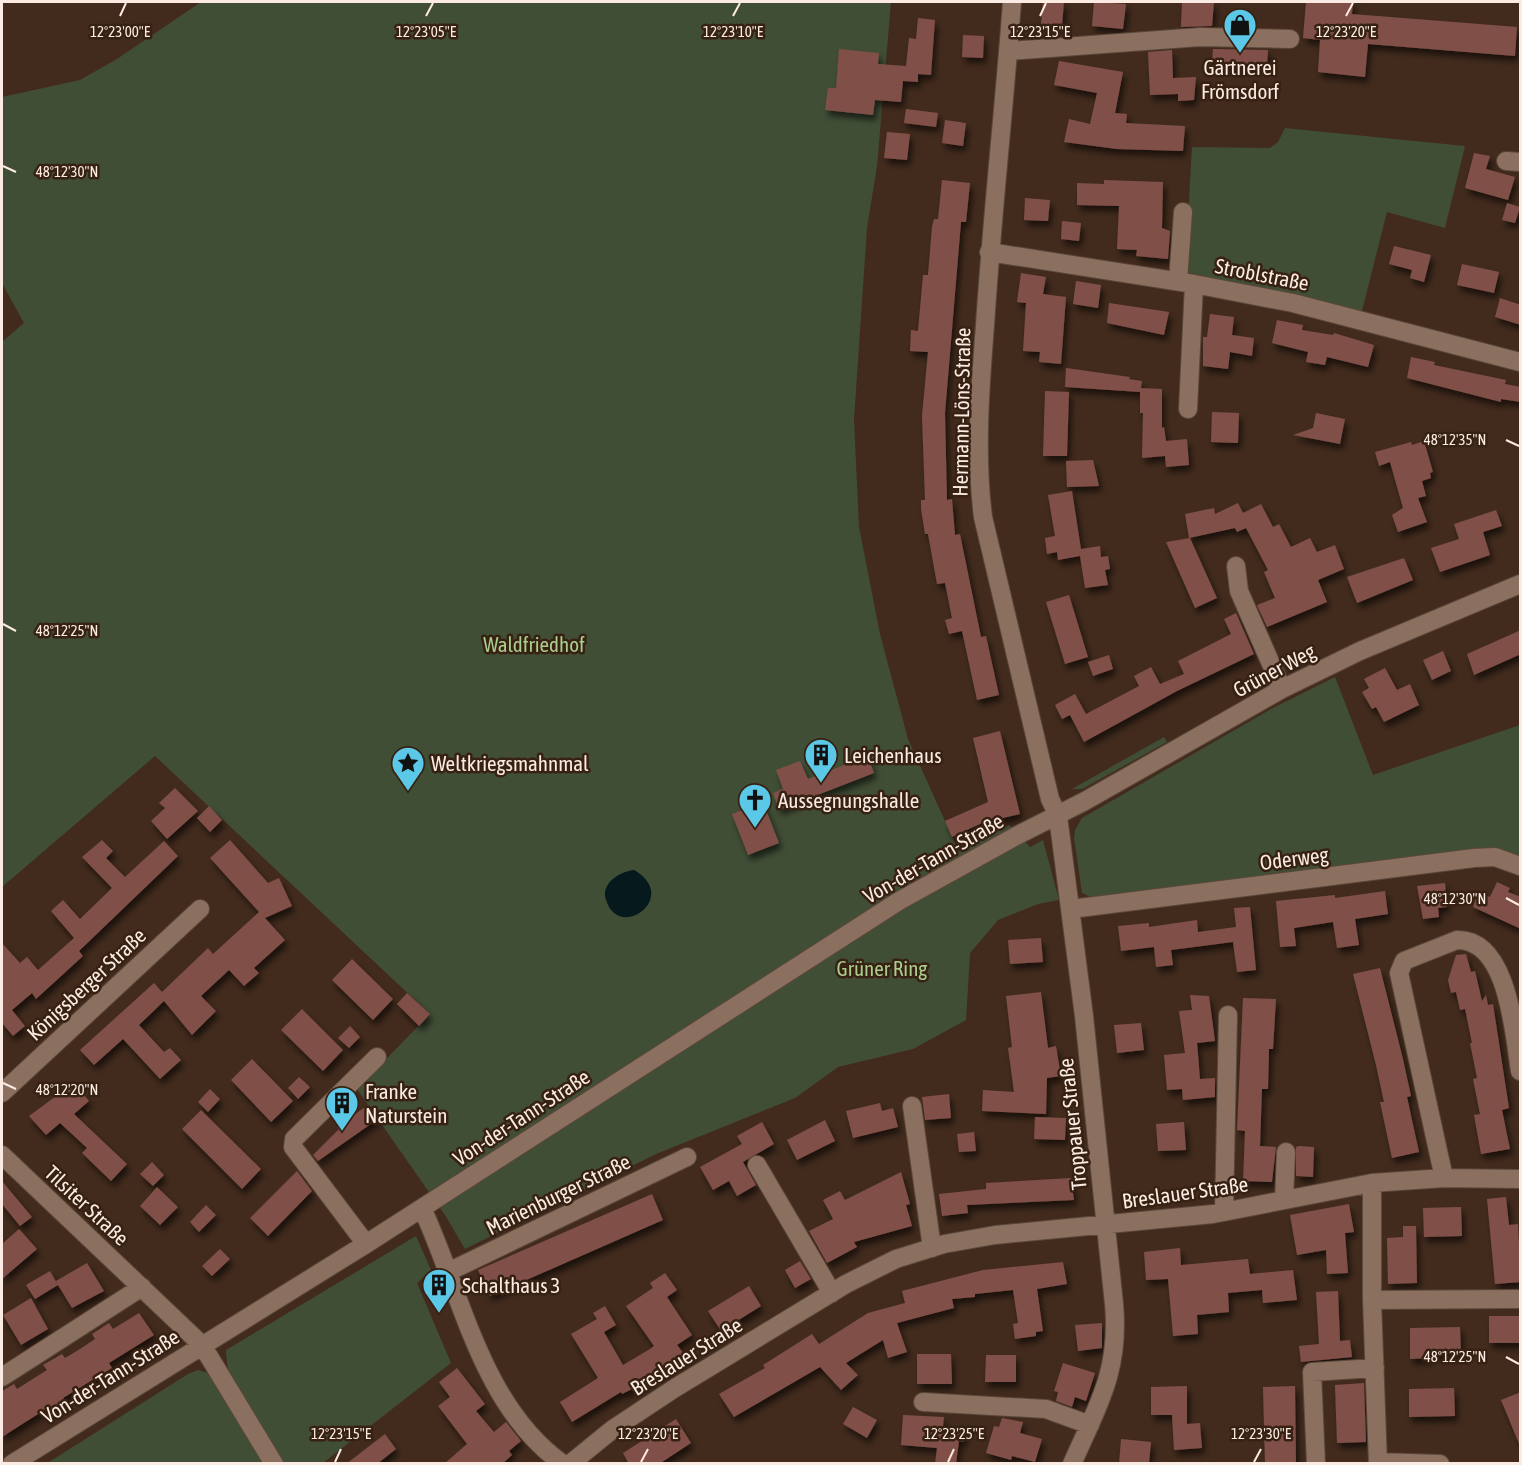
<svg xmlns="http://www.w3.org/2000/svg" width="1522" height="1465" font-family="'Asap Condensed',sans-serif">
<defs>
<filter id="shadow"><feDropShadow dx="3" dy="5.5" stdDeviation="3" flood-color="#0009"/></filter>
</defs>
<rect width="100%" height="100%" fill="#422b1d"/>
<!-- green -->
<path fill="#414e36" d="M201 2H891L877 166 867 228 854 419 859 527 880 634 908 739 959 852 1009 825 1030 847 1043 840 1059 900 1038 904 998 920 970 953 966 1020 913 1049 838 1067 795 1098 656 1154 465 1249 445 1215 357 1089 430 1014 155 756 2 887V342L24 323 2 283V97L80 80 117 59Z
M1285 128 1465 146 1445 228 1387 212 1362 311 1185 272 1192 147 1270 148 1278 142Z
M1335 677 1373 775 1520 725V857L1496 850 1093 898 1082 893 1074 838 1075 830 1082 818 1273 708Z
M1164 737 1167 742 1082 789H1072Z
M416 1236 431 1270 417 1283 451 1363 323 1463H281C257 1428 227 1394 226 1350Z
M198 1370 211 1374 267 1464H46L188 1374Z"/>
<!-- water -->
<path fill="#061a1d" d="M634 870C681 897 619 942 606 900 600 883 621 871 634 870Z"/>
<!-- building -->
<path fill="#805047" filter="url(#shadow)" d="M1043 2H1064L1062 26 1041 24Z
M1094 2 1126 4 1123 29 1092 26Z
M1182 2H1214L1212 26 1181 27Z
M1306 2H1353L1352 14 1517 27 1515 56 1368 44 1365 77 1318 72 1320 40 1303 38Z
M918 18 935 20 931 75 918 74V82L903 81 901 102 875 100 873 115 825 110 828 88H836L839 49 879 53 878 64 906 66 909 38 916 39Z
M963 35 984 36 983 58 962 57Z
M1213 49 1268 50 1267 67 1212 62Z
M1172 50 1173 78 1196 77 1194 100 1178 101V94L1150 95 1148 52Z
M1059 61 1123 72 1115 113 1127 114 1126 123 1185 126 1183 151 1117 149 1064 142 1069 119 1090 124 1097 93 1054 85Z
M906 109 938 113 936 127 904 123Z
M945 120 966 123 963 146 942 143Z
M887 132 910 134 907 160 884 158Z
M1474 153 1490 156 1486 169 1515 177 1508 200 1465 188Z
M942 180 970 183 966 222H961L945 413 947 500 952 499 955 535 960 534 981 637 986 636 999 695 977 700 962 631 949 634 945 620 952 618 945 583 937 584 928 534H925L921 509V500H925L922 416 928 352 910 351 911 330 918 331 923 275H928L932 227 934 219H938Z
M1104 180 1163 182 1162 228 1170 231 1168 259 1136 256 1137 250 1117 249 1119 206 1077 205V183L1104 184Z
M1025 198 1050 200 1048 221 1024 220Z
M1507 203 1520 207 1515 223 1502 220Z
M1062 221 1081 223 1079 241 1061 239Z
M1394 246 1431 255 1424 282 1410 278 1412 270 1389 264Z
M1462 264 1499 272 1494 293 1457 285Z
M1021 273 1046 277 1043 294 1066 297 1061 364 1039 362 1040 352 1023 351 1026 303 1017 302Z
M1076 281 1101 285 1098 308 1073 304Z
M1500 298 1521 305V325L1495 317Z
M1109 303 1169 312 1164 335 1107 323Z
M1210 314 1234 317 1232 335 1254 338 1252 356 1230 352 1228 369 1203 366V337H1207Z
M1277 320 1303 325 1302 330 1333 335 1334 333 1374 345 1368 367 1327 357 1325 365 1306 362 1308 352 1272 343Z
M1411 357 1435 362 1434 365 1506 380 1505 384 1521 387V402L1501 399V402L1407 378Z
M1066 368 1130 377 1129 379 1142 381 1141 388 1162 389V428L1164 427 1166 441 1187 439 1189 465 1166 467 1165 456 1142 458 1143 413H1140V392L1065 387Z
M1045 391 1069 392 1067 456H1043Z
M1212 412 1239 413 1238 443 1211 442Z
M1316 413 1345 419 1340 444 1293 435 1313 428Z
M1424 441 1433 472 1430 473 1431 478 1422 481 1426 496 1418 498 1427 522 1398 532 1392 515 1403 508 1390 462 1379 466 1375 452 1411 442 1412 445Z
M1093 460 1099 486 1067 487 1066 461Z
M1072 491 1081 549 1100 546 1101 557 1108 556 1110 569 1105 570 1108 585 1085 588 1080 556 1058 560 1057 552 1047 554 1045 538 1055 536 1048 495Z
M1238 503 1243 513 1261 504 1273 527 1279 524 1291 547 1310 538 1317 552 1335 545 1344 569 1318 580 1327 602 1267 627 1257 605 1275 598 1264 572 1268 570 1246 528 1237 532 1235 528 1189 538 1185 514 1214 508 1215 514Z
M1496 510 1502 526 1483 532 1490 555 1440 572 1431 548 1459 539 1454 524Z
M1190 538 1217 598 1195 608 1166 542Z
M1404 558 1413 580 1357 603 1347 577Z
M1069 595 1088 657 1065 664 1046 602Z
M1236 613 1254 654 1177 691 1084 742 1070 715 1062 719 1055 705 1075 694 1086 714 1139 686 1134 676 1151 667 1160 684 1184 674 1178 661 1231 634 1224 619Z
M1521 630V654L1474 675 1467 654Z
M1443 651 1451 671 1432 680 1423 660Z
M1109 655 1113 669 1093 676 1088 662Z
M1385 668 1397 690 1410 684 1419 705 1384 722 1376 707 1372 709 1362 692 1369 688 1364 679Z
M1000 731 1020 814 982 823 952 837 945 821 988 802 973 738Z
M868 756 874 773 779 810 773 793 783 789 776 770 800 761 808 779Z
M175 788 198 811 167 839 151 821 165 808 159 803Z
M763 802 779 843 748 855 732 814Z
M209 806 222 820 210 832 197 818Z
M102 840 113 851 106 858 125 877 164 841 178 856 79 951 83 956 36 999 32 993 12 1010 25 1026 13 1036 2 1023V943L20 963 27 957 38 970 74 938 51 911 63 900 80 919 112 888 82 857Z
M230 840 268 883 279 878 292 906 265 918 285 940 254 968 259 973 244 986 229 970 201 996 216 1011 192 1035 164 1001 139 1025 164 1052 170 1048 181 1060 160 1079 123 1039 94 1065 80 1050 154 983 162 992 208 948 213 954 259 912 210 858Z
M1497 882 1510 888 1508 892 1521 897V929L1473 907 1478 893 1490 897Z
M1445 883 1447 907 1438 908 1439 917 1423 919 1417 886Z
M1385 891 1388 914 1355 919 1359 945 1337 948 1333 922 1294 928 1296 946 1280 947 1276 901 1335 895V898Z
M1250 907 1256 970 1237 972 1233 942 1171 950 1173 965 1156 967 1154 947 1121 951 1118 926 1149 923V927L1197 920 1198 932 1236 927 1234 908Z
M1041 938 1043 962 1010 964 1008 940Z
M1466 954 1471 972 1475 971 1482 1001 1486 995 1488 1005 1493 1004 1509 1108 1502 1110 1510 1149 1481 1154 1474 1115 1480 1114 1473 1079 1477 1078 1470 1043H1472L1465 1009 1460 1010 1456 992 1451 993 1448 980 1456 955Z
M352 959 393 999 373 1020 332 980Z
M1380 968 1403 1059 1411 1096 1407 1097 1419 1152 1392 1158 1380 1102H1384L1376 1065 1353 974Z
M1041 992 1048 1048 1056 1046 1061 1076 1047 1078 1046 1114 982 1111 983 1090 1014 1092 1008 1048 1012 1047 1006 996Z
M407 993 430 1014 419 1026 397 1004Z
M1190 995 1209 996 1215 1041 1197 1043 1200 1079 1215 1078V1097L1183 1100 1182 1089 1167 1090 1164 1055 1185 1053 1179 1011 1192 1010Z
M1243 998 1276 999 1273 1049H1269L1268 1089H1262L1260 1146 1276 1147 1272 1182 1243 1181 1245 1131 1237 1130Z
M302 1009 343 1050 323 1071 281 1030Z
M1141 1023 1144 1050 1117 1053 1114 1025Z
M350 1026 360 1037 349 1048 338 1038Z
M252 1059 293 1101 271 1122 231 1080Z
M299 1077 310 1087 298 1099 288 1088Z
M74 1083 89 1101 74 1114 127 1164 111 1181 82 1153 87 1148 60 1123 46 1135 29 1116Z
M210 1089 220 1099 208 1112 198 1102Z
M949 1094 951 1118 925 1120 922 1097Z
M880 1103 882 1111 893 1108 898 1127 853 1138 846 1111Z
M368 1105 378 1119 318 1161 313 1155 339 1129 337 1127Z
M201 1110 261 1169 242 1189 182 1129Z
M1035 1117 1066 1118 1065 1140 1034 1139Z
M825 1120 835 1141 797 1160 787 1140Z
M762 1122 774 1144 743 1162 756 1185 737 1196 729 1181 713 1190 700 1167 742 1144 737 1136Z
M1184 1122 1186 1150 1158 1151 1156 1124Z
M974 1132 976 1151 959 1152 957 1134Z
M1299 1146 1314 1147 1313 1177 1296 1176V1147Z
M152 1162 164 1175 153 1186 140 1174Z
M297 1171 312 1191 268 1236 250 1218Z
M901 1172 910 1204 906 1205 912 1226 854 1242 857 1247 827 1263 809 1231 833 1219 823 1200 840 1191 845 1200Z
M1071 1178 1074 1200 967 1205 968 1213 942 1216 939 1194 986 1189V1183Z
M2 1181 32 1217 20 1226 2 1204Z
M157 1187 178 1207 160 1225 140 1206Z
M652 1194 663 1220 490 1296 478 1270Z
M1506 1197 1509 1225 1518 1224 1521 1282 1495 1284 1487 1199Z
M1349 1204 1354 1232 1345 1233 1348 1273 1327 1274 1326 1250 1297 1255 1290 1215Z
M206 1205 216 1215 199 1232 190 1222Z
M1461 1207 1462 1236 1424 1237 1423 1208Z
M1403 1226H1416L1417 1283 1388 1284 1387 1238 1403 1237Z
M19 1229 37 1249 2 1279V1244Z
M1180 1248 1181 1265 1248 1259 1250 1274 1293 1270 1297 1300 1263 1303 1262 1290 1228 1293 1229 1312 1197 1315 1198 1334 1173 1336 1168 1279 1146 1280 1144 1252Z
M220 1249 230 1259 212 1276 202 1266Z
M800 1261 811 1279 795 1288 785 1270Z
M1063 1262 1067 1284 1037 1289 1043 1331 1036 1332V1336L1015 1339 1013 1324 1018 1323 1013 1290 975 1294V1297L952 1299 954 1308 897 1323 907 1352 888 1358 883 1340 846 1363 858 1375 841 1390 820 1367 734 1417 719 1394 765 1368 763 1365 812 1334 819 1344 868 1313 905 1303 902 1291 983 1270Z
M87 1263 104 1291 72 1308 58 1285 35 1299 26 1285 50 1271 58 1285 56 1281Z
M665 1273 677 1290 667 1297 692 1335 677 1345 685 1355 634 1388 622 1394 621 1392 572 1422 560 1402 598 1378 571 1334 597 1319 593 1313 605 1306 616 1325 604 1332 623 1365 650 1349 654 1346 626 1306 653 1288 650 1283Z
M749 1286 761 1306 721 1331 708 1311Z
M1338 1291 1340 1341 1350 1340 1352 1357 1301 1362 1299 1346 1319 1344 1316 1292Z
M31 1298 48 1329 21 1345 3 1315Z
M139 1313 154 1335 109 1363 112 1368 63 1398 65 1400 51 1409 49 1407 2 1437V1391L14 1384 17 1389 47 1370 43 1365 62 1354 65 1358 80 1349 95 1339 92 1334 109 1323 113 1329Z
M1489 1316H1521V1343H1489Z
M1102 1323V1348L1078 1351 1075 1325Z
M1460 1327 1461 1354H1430V1358L1410 1359V1328Z
M917 1354H951L952 1384H917Z
M986 1355H1016V1382H985Z
M1063 1363 1095 1373 1086 1401 1075 1397 1072 1407 1056 1401 1058 1392 1054 1391Z
M457 1368 485 1404 476 1411 494 1432 506 1422 521 1441 509 1451 512 1455 502 1464H444L467 1444 438 1406 450 1397 439 1382Z
M1364 1383 1366 1442 1337 1443 1335 1385Z
M1187 1386V1424L1200 1423 1202 1448 1174 1450 1172 1415H1151V1387Z
M1295 1386 1296 1464H1265L1263 1387Z
M1454 1388 1455 1416 1409 1417V1389Z
M1521 1392V1446H1520L1501 1400Z
M853 1407 877 1420 867 1438 843 1424Z
M903 1415 944 1417 943 1427H964V1442L959 1441 956 1464H935L937 1448 901 1445Z
M1002 1418 1023 1422 1020 1433 1042 1439 1035 1462 1012 1456 1011 1460 986 1453 994 1426 999 1427Z
M676 1419 691 1443 659 1464H629L623 1453Z
M385 1434 396 1449 377 1464H346Z
M1121 1439 1151 1442 1149 1464H1119Z"/>
<g fill="none" stroke-linecap="round" stroke-linejoin="round">
<!-- minor casing -->
<g stroke="#5b473b" stroke-width="20">
<path id="minor" d="M1012 2C1004 110 992 217 985 325 980 389 975 454 983 517L1050 799 1058 816 1084 1016 1114 1304C1120 1371 1098 1405 1072 1464
M1009 51 1200 37 1290 39
M1506 161 1520 162
M989 252 1194 284 1293 303 1520 362
M1178 281 1183 212
M1188 409 1194 284
M1236 566 1239 591 1282 689
M1071 909 1474 858 1495 857 1520 866
M2 1093 200 909
M912 1106 932 1248
M2 1155 202 1345 274 1464
M757 1165 832 1293
M1444 1178 1399 973 1404 961 1457 940C1509 939 1514 1035 1520 1071
M1372 1183V1300L1378 1464
M1284 1200 1286 1152
M422 1208C462 1294 481 1406 563 1464
M1224 1212 1228 1015
M366 1244 293 1147 294 1139 377 1057
M450 1271 687 1157
M1372 1300 1517 1299
M2 1377 142 1287
M923 1402 1046 1409 1090 1425
M1378 1462 1440 1464
M12 1464 366 1244 899 901 1016 836 1085 801 1282 689 1360 651 1520 584
M570 1464 613 1429 675 1388 846 1284 896 1259 944 1244 995 1235 1213 1214 1372 1183 1444 1178 1520 1179
M1316 1464 1312 1372 1375 1368"/>
</g>
<!-- minor -->
<use href="#minor" stroke="#8b7060" stroke-width="18"/>
</g>
<!-- ticks -->
<path fill="none" stroke="#fbebe2" stroke-width="2" d="M120 16 126 3M426 16 433 3M733 16 740 3M1040 16 1046 3M1346 16 1353 3M3 166 16 172M1506 440 1519 446M3 624 16 631M1506 898 1519 905M3 1083 16 1089M1506 1357 1519 1364M335 1462 341 1449M641 1462 648 1449M948 1462 954 1449M1254 1462 1261 1449"/>
<!-- icons -->
<defs>
<g id="shop-pin" transform="scale(1.725)"><path d="M0 17L-7.5 6A9.5 9.5 0 1 1 7.5 6Z" fill="#5ac8e6" stroke="#372113"/><path d="M-5-2.5h2.3a2.7 3.5 0 0 1 5.4 0H5L5.5 6h-11ZM-1.5-2.5h3a1.5 2.3 0 0 0-3 0Z" fill="#111"/></g>
<g id="building-pin" transform="scale(1.725)"><path d="M0 17L-7.5 6A9.5 9.5 0 1 1 7.5 6Z" fill="#5ac8e6" stroke="#372113"/><path d="M-4-6H4V6H1V3H-1V6H-4ZM-2.5-4.3h1.7v1.8h-1.7ZM.8-4.3h1.7v1.8H.8ZM-2.5-1h1.7V.8h-1.7ZM.8-1h1.7V.8H.8Z" fill="#111"/></g>
<g id="sight-pin" transform="scale(1.725)"><path d="M0 17L-7.5 6A9.5 9.5 0 1 1 7.5 6Z" fill="#5ac8e6" stroke="#372113"/><path d="M0-6L1.8-2.2L6-1.7L2.9 1.2L3.7 5.4L0 3.3L-3.7 5.4L-2.9 1.2L-6-1.7L-1.8-2.2Z" fill="#111"/></g>
<g id="church-pin" transform="scale(1.725)"><path d="M0 17L-7.5 6A9.5 9.5 0 1 1 7.5 6Z" fill="#5ac8e6" stroke="#372113"/><path d="M-1.2-6h2.4v3.5h3.3v2.4h-3.3V6h-2.4V-.1h-3.3v-2.4h3.3Z" fill="#111"/></g>
</defs>
<g fill-rule="evenodd">
<use href="#shop-pin" x="1240" y="25"/>
<use href="#building-pin" x="821" y="755"/>
<use href="#sight-pin" x="408" y="763"/>
<use href="#church-pin" x="755" y="800"/>
<use href="#building-pin" x="342" y="1103"/>
<use href="#building-pin" x="439" y="1285"/>
</g>
<g text-anchor="middle" dominant-baseline="central" stroke-width="5" stroke-linejoin="round" paint-order="stroke">
<!-- poi labels -->
<g font-size="21" fill="#fbebe2" stroke="#372113" text-anchor="start">
<text x="1240" y="67" text-anchor="middle">Gärtnerei<tspan x="1240" dy="24">Frömsdorf</tspan></text>
<text x="844" y="755">Leichenhaus</text>
<text x="431" y="763">Weltkriegsmahnmal</text>
<text x="778" y="800">Aussegnungshalle</text>
<text x="365" y="1091">Franke<tspan x="365" dy="24">Naturstein</tspan></text>
<text x="462" y="1285">Schalthaus 3</text>
</g>
<!-- street labels -->
<g font-size="21" fill="#fbebe2" stroke="#372113">
<text transform="translate(1262 274) rotate(11)">Stroblstraße</text>
<text transform="translate(961 412) rotate(-89)">Hermann-Löns-Straße</text>
<text transform="translate(1274 670) rotate(-28)">Grüner Weg</text>
<text transform="translate(933 858) rotate(-30)">Von-der-Tann-Straße</text>
<text transform="translate(1294 858) rotate(-7)">Oderweg</text>
<text transform="translate(86 984) rotate(-43)">Königsberger Straße</text>
<text transform="translate(521 1117) rotate(-33)">Von-der-Tann-Straße</text>
<text transform="translate(1072 1124) rotate(-96)">Troppauer Straße</text>
<text transform="translate(1185 1192) rotate(-8)">Breslauer Straße</text>
<text transform="translate(558 1194) rotate(-26)">Marienburger Straße</text>
<text transform="translate(87 1205) rotate(43)">Tilsiter Straße</text>
<text transform="translate(686 1356) rotate(-32)">Breslauer Straße</text>
<text transform="translate(110 1376) rotate(-32)">Von-der-Tann-Straße</text>
</g>
<!-- park labels -->
<g font-size="21" fill="#a9ce8d" stroke="#372113">
<text x="534" y="644">Waldfriedhof</text>
<text x="882" y="968">Grüner Ring</text>
</g>
</g>
<g font-size="15" text-anchor="middle" fill="#fbebe2" stroke="#372113" stroke-width="5" stroke-linejoin="round" paint-order="stroke">
<text x="120" y="37">12°23'00"E</text>
<text x="426" y="37">12°23'05"E</text>
<text x="733" y="37">12°23'10"E</text>
<text x="1040" y="37">12°23'15"E</text>
<text x="1346" y="37">12°23'20"E</text>
<text x="67" y="177">48°12'30"N</text>
<text x="1455" y="445">48°12'35"N</text>
<text x="67" y="636">48°12'25"N</text>
<text x="1455" y="904">48°12'30"N</text>
<text x="67" y="1095">48°12'20"N</text>
<text x="1455" y="1362">48°12'25"N</text>
<text x="341" y="1439">12°23'15"E</text>
<text x="648" y="1439">12°23'20"E</text>
<text x="954" y="1439">12°23'25"E</text>
<text x="1261" y="1439">12°23'30"E</text>
</g>
<!-- border -->
<rect width="1522" height="1465" fill="none" stroke="#fbebe2" stroke-width="6"/>
</svg>
